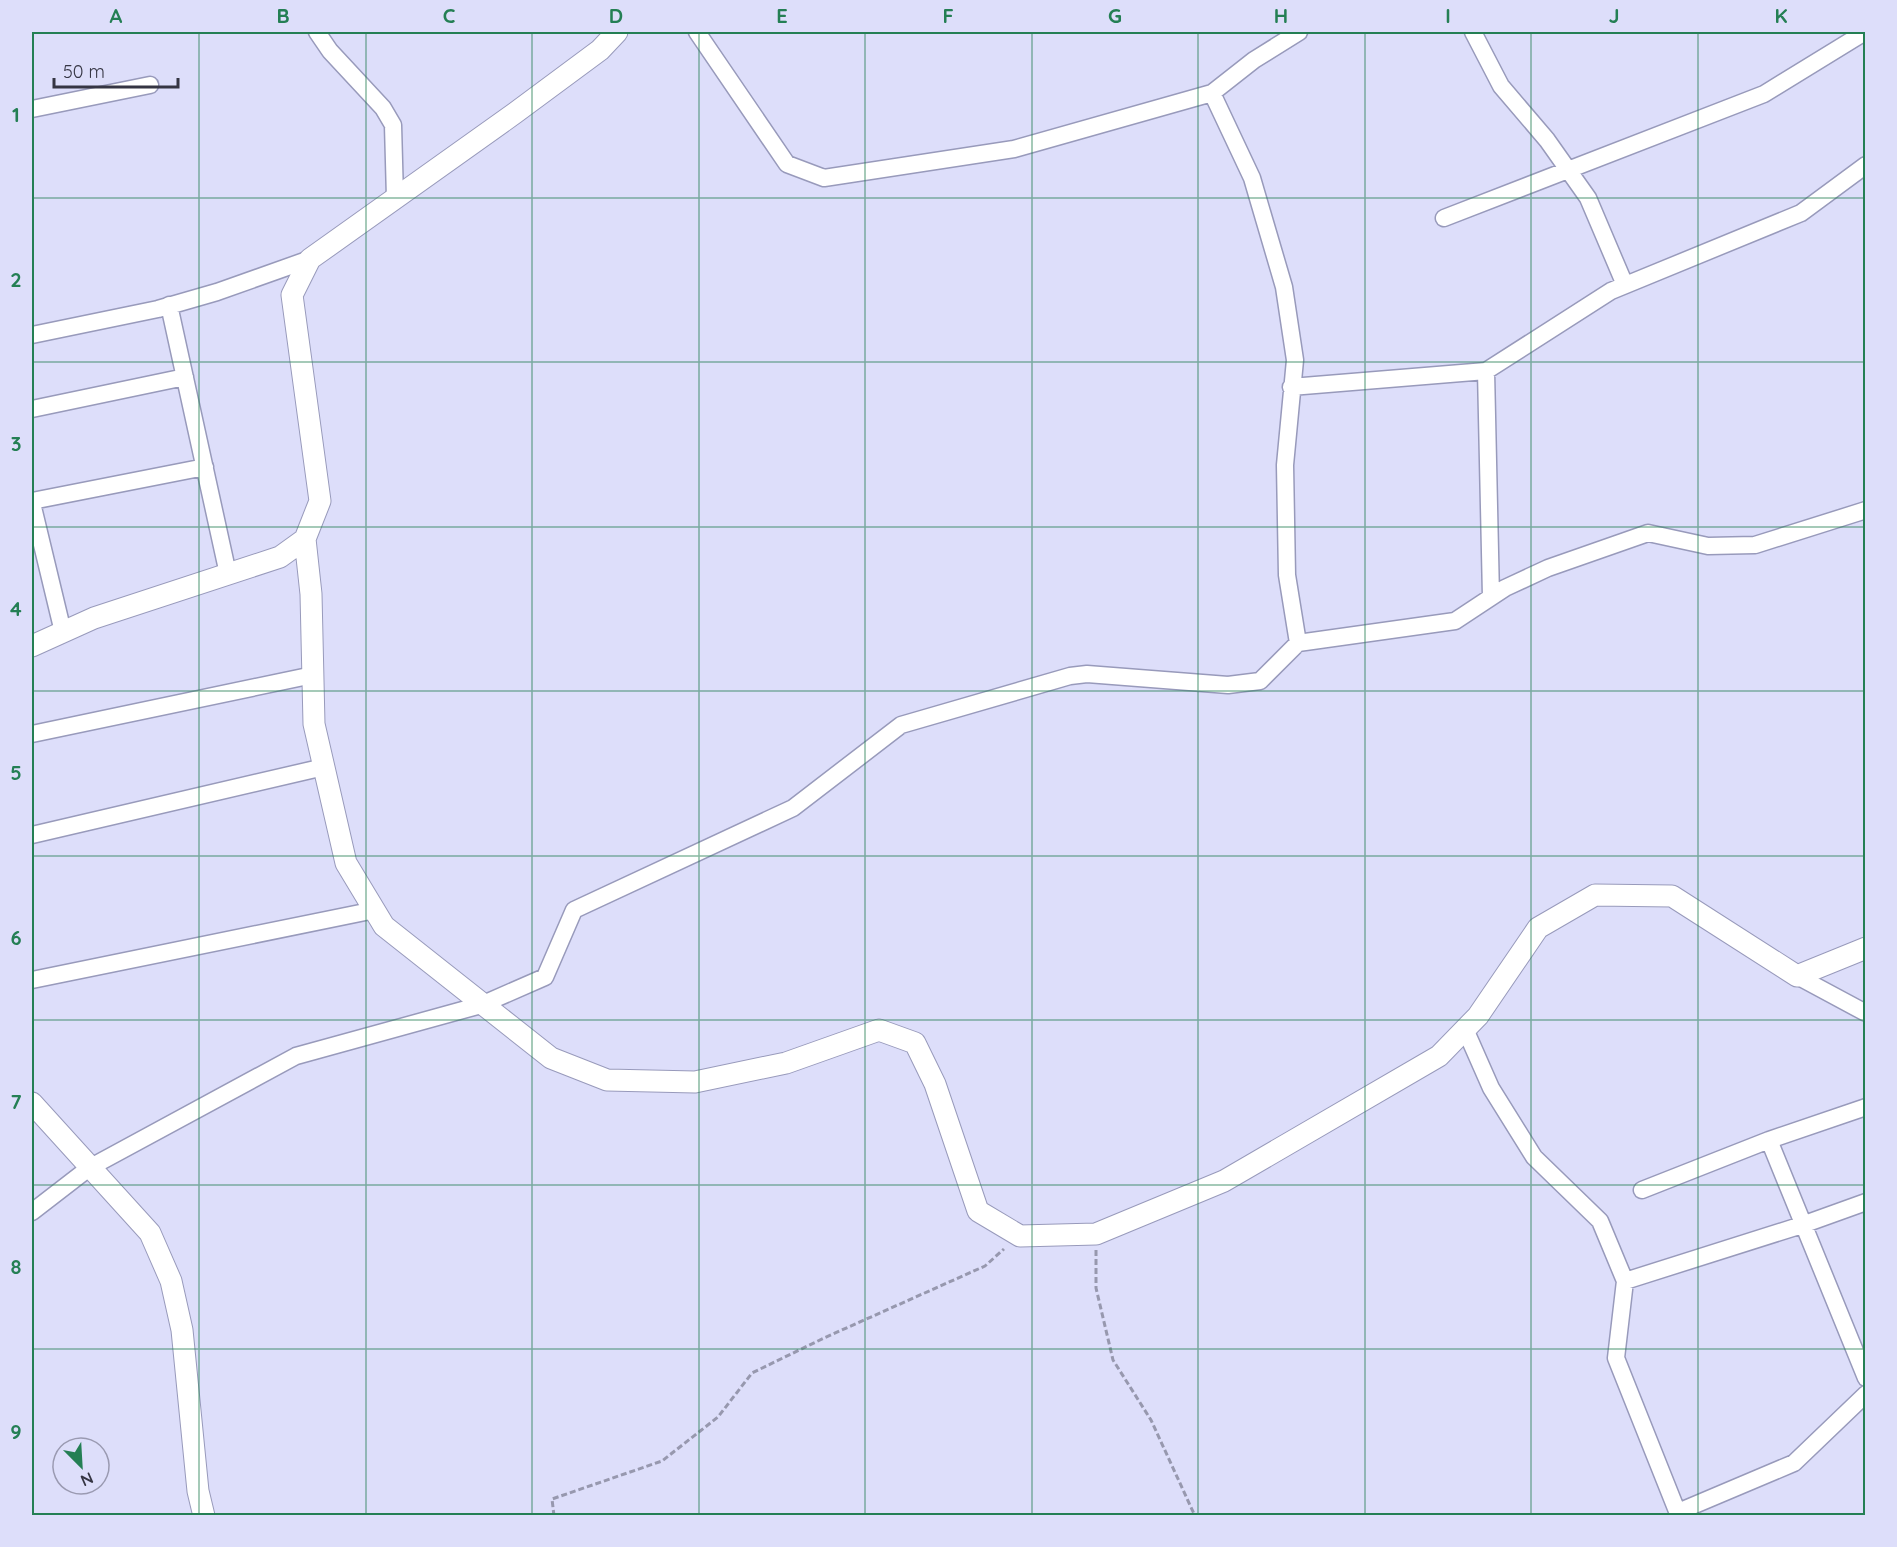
<svg xmlns="http://www.w3.org/2000/svg" width="1897" height="1547" font-family="Quicksand,sans-serif">
<rect width="100%" height="100%" fill="#dddefa"/>
<g fill="none" stroke-linecap="round" stroke-linejoin="round">
<!-- minor casing -->
<g stroke="#989abb" stroke-width="19">
<path id="minor" d="M317 32 330 51 383 108 393 125 395 198
M697 32 787 164 824 178 1014 149 1212 93 1254 60 1299 32
M1473 32 1501 86 1547 140 1588 198 1625 285
M1212 93 1252 178 1284 287 1295 360 1285 465 1287 575 1298 643
M32 109 150 85
M1444 218 1764 94 1865 32
M169 305 228 574
M32 335 158 309 217 292 310 259
M1486 371 1491 597
M1291 387 1486 371 1611 291 1801 213 1866 165
M32 409 185 377
M32 501 205 467
M32 503 63 632
M32 734 313 675
M32 835 324 767
M1797 976 1866 1013
M32 980 375 910
M1465 1029 1491 1088 1534 1157 1600 1221 1625 1281
M1769 1140 1866 1378
M1642 1190 1769 1140 1866 1107
M32 1212 89 1168 296 1056 481 1005 545 977 574 910 793 808 901 725 1070 676 1087 674 1228 685 1260 681 1298 643 1455 621 1505 588 1548 568 1648 533 1708 546 1755 545 1866 510
M1678 1512 1794 1463 1866 1394
M1679 1516 1616 1358 1625 1281 1802 1225 1866 1202"/>
</g>
<!-- tertiary casing -->
<g stroke="#989abb" stroke-width="23">
<path id="tertiary" d="M305 539 311 594 314 724 346 863 384 926 551 1058 607 1080 695 1082 786 1063 879 1030 915 1043 935 1084 978 1211 1020 1236 1096 1234 1224 1181 1439 1056 1478 1016 1538 928 1595 895 1672 896 1797 976 1866 948
M32 646 94 618 280 557 305 539 320 501 292 295 310 259 515 113 600 50 617 32
M32 1103 150 1233 171 1281 182 1330 198 1491 204 1516"/>
</g>
<!-- path -->
<path stroke="#9798ae" stroke-width="3" stroke-dasharray="6 3" stroke-linecap="butt" d="M1096 1250V1288L1113 1360 1151 1420 1195 1516
M554 1516 552 1499 662 1461 718 1417 752 1373 824 1338 985 1266 1004 1249"/>
<!-- minor -->
<use href="#minor" stroke="#fff" stroke-width="16"/>
<!-- tertiary -->
<use href="#tertiary" stroke="#fff" stroke-width="21"/>
</g>
<!-- grid -->
<path fill="none" stroke="#247f54" stroke-width="1.5" stroke-opacity="0.55" d="M199 32V1516M366 32V1516M532 32V1516M699 32V1516M865 32V1516M1032 32V1516M1198 32V1516M1365 32V1516M1531 32V1516M1698 32V1516M32 198H1866M32 362H1866M32 527H1866M32 691H1866M32 856H1866M32 1020H1866M32 1185H1866M32 1349H1866"/>
<!-- border -->
<rect width="1897" height="1547" fill="none" stroke="#dddefa" stroke-width="66"/>
<!-- north arrow -->
<g transform="translate(81 1466) rotate(156)"><circle r="28" fill="#dddefa" stroke="#9a9ab1" stroke-width="1.5"/>
<path d="M0-4.5L10 22L0 15L-10 22Z" fill="#247f54"/>
<text y="-9" font-size="16" font-weight="bold" text-anchor="middle" fill="#353543">N</text>
</g>
<!-- scale -->
<path d="M54 78v9h124v-9" fill="none" stroke="#353543" stroke-width="3"/>
<text x="63" y="78" font-size="18" fill="#353543" stroke="#dddefa" stroke-width="4.5" paint-order="stroke">50 m</text>
<rect x="33" y="33" width="1831" height="1481" fill="none" stroke="#247f54" stroke-width="2"/>
<g font-size="20" text-anchor="middle" font-weight="bold" fill="#247f54">
<text x="116" y="23">A</text>
<text x="283" y="23">B</text>
<text x="449" y="23">C</text>
<text x="616" y="23">D</text>
<text x="782" y="23">E</text>
<text x="948" y="23">F</text>
<text x="1115" y="23">G</text>
<text x="1281" y="23">H</text>
<text x="1448" y="23">I</text>
<text x="1614" y="23">J</text>
<text x="1781" y="23">K</text>
<text x="16" y="122">1</text>
<text x="16" y="287">2</text>
<text x="16" y="451">3</text>
<text x="16" y="616">4</text>
<text x="16" y="780">5</text>
<text x="16" y="945">6</text>
<text x="16" y="1109">7</text>
<text x="16" y="1274">8</text>
<text x="16" y="1439">9</text>
</g>
</svg>
